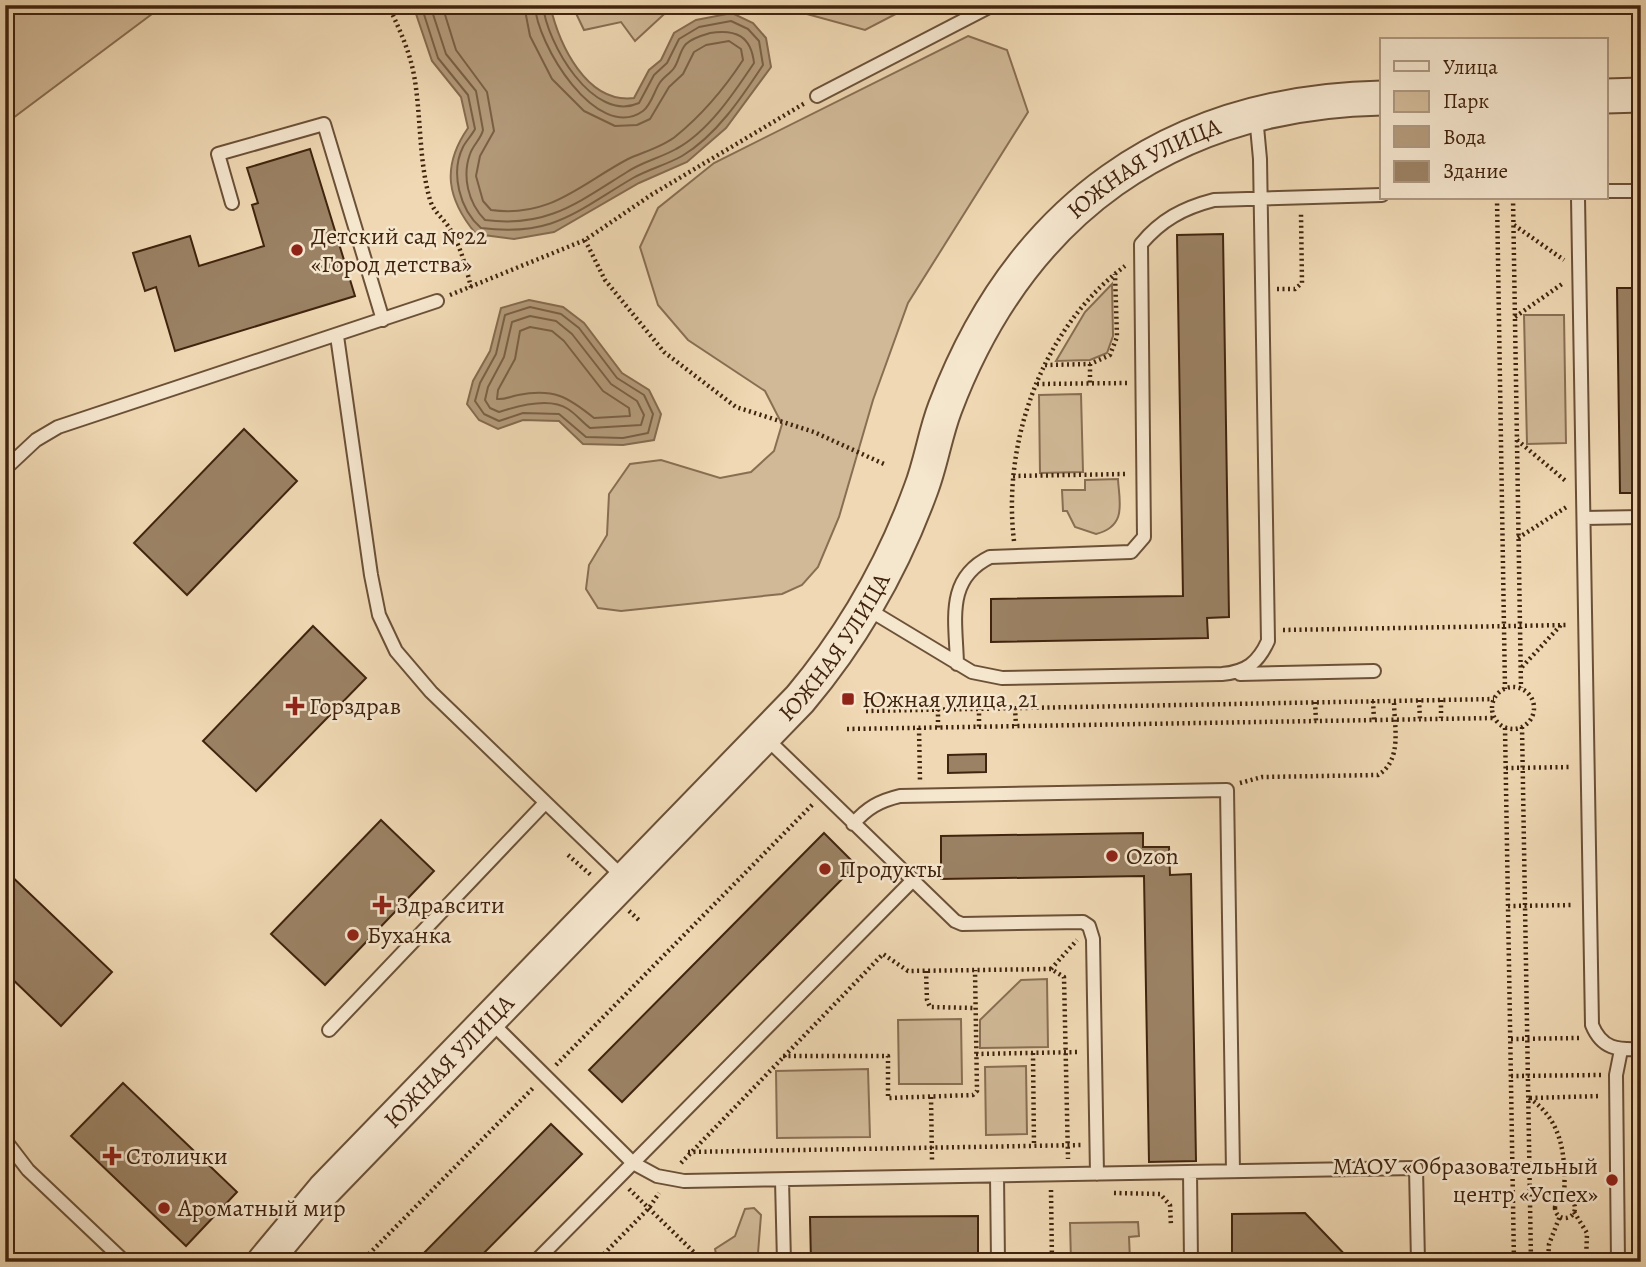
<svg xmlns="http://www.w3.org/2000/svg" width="1646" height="1267" font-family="Alegreya,serif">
<rect width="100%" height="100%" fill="#efd8b3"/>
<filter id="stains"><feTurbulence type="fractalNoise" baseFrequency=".00286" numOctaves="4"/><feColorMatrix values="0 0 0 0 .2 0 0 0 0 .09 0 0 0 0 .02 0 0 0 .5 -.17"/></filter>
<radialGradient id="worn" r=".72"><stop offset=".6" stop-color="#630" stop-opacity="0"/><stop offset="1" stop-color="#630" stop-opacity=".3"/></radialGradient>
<!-- green -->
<path fill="#d1b997" stroke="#896e52" stroke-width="2" d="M5 5H164L5 124Z
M572 5H674L635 41 621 22 584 30Z
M774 5H913L865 30Z
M968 36 1007 50 1028 112 908 303 873 400 839 517 818 567 802 585 782 594 621 611 598 608 586 589 589 565 607 535 609 494 630 464 661 460 720 478 751 472 774 451 782 424 765 391 688 340 658 305 640 247 658 208 714 163Z
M1112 284 1113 336 1107 353 1090 360 1056 361 1085 312Z
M1524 315H1564L1566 443 1527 444Z
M1081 394 1083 472 1040 473 1039 395Z
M1118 479C1119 501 1128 526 1096 534L1075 527 1067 511H1063L1062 490H1085V480Z
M1047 979 1048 1047 980 1048V1020L1021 980Z
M961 1019 962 1084H899L898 1020Z
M1026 1066 1027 1134 986 1135 985 1067Z
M868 1069 870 1137 777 1138 776 1071Z
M754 1208 761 1215 758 1253 716 1254 715 1249 735 1236 745 1209Z
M1138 1222 1139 1236 1129 1237 1130 1260 1071 1261 1070 1223Z"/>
<!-- water -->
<path fill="#b49b7b" stroke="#866b4f" stroke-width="2" d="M413 5H550C559 44 586 104 634 98L649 70 661 60 674 33 696 20 732 13 753 23 766 38 771 67 726 128 687 162 639 183 554 232 514 239 476 234C447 199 441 167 468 128L461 97 432 61Z
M529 300 563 307 584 323 622 373 649 390 661 414 654 440 623 445 583 444 559 421 523 420 498 429 479 420 467 404 473 381 490 351 501 308Z"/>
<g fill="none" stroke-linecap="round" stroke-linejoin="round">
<!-- shore -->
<path stroke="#7a6044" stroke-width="2" d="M421 5 438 58 468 95 475 129C472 135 466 141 463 147 450 173 460 210 481 228 553 237 575 212 633 178 649 169 666 165 682 156 716 136 742 97 763 65L759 41 748 29 731 21 699 27 679 39 667 63 654 75 639 103C593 124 546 42 543 5
M430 5 446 54 476 91 483 130C481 139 473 145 470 154 462 176 468 203 485 220 547 228 577 203 627 172 642 162 660 158 676 149 708 132 734 93 754 63 751 36 736 29 710 33 703 35 692 38 686 44 680 50 679 61 674 68 670 74 663 77 659 84 654 92 651 105 643 111 597 144 536 43 535 5
M442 5 456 50 487 92 494 131 480 156 476 176 483 201 491 210C550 218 579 185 628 159 643 152 663 147 676 136 703 114 724 89 743 60L741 49 729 41 706 45 694 52 683 74 669 87 650 119 637 125 615 126 584 111 552 79 530 36 524 5
M530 307 561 314 579 328 617 378 644 395 653 414 648 433 623 438 586 437 559 414 523 413 499 421 484 414 475 401 480 383 496 354 505 315Z
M530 316 556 321 572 334 611 384 637 401 644 415 641 425 590 428C582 422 576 414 568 409 550 397 517 406 499 412L490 408 485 400 488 387 504 357 512 322Z
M530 327 552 331 564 341 603 391 629 408 630 416 594 418C568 397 554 388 518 395 511 396 505 400 497 399L498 390 515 359 520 331Z"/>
</g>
<!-- building -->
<path fill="#9b8264" stroke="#41240e" stroke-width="2" d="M310 149 355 296 175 351 156 287 145 291 133 253 190 236 199 266 264 246 252 205 258 203 247 168Z
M1223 234 1229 617 1207 618 1208 638 991 642V599L1183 596 1177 235Z
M1617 288H1641V493H1620Z
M244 429 297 481 187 595 134 543Z
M313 626 366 678 256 791 203 741Z
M986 754V772L948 773V755Z
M381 820 434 871 325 985 271 934Z
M824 833 856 865 622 1102 589 1070Z
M1143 833V847H1169L1170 875 1191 874 1196 1161 1149 1162 1144 876 941 879V836Z
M5 870 112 972 61 1026 5 972Z
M123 1083 237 1192 186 1246 71 1136Z
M551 1124 582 1154 475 1262H415Z
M1305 1213 1352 1262H1232V1214Z
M978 1216V1262H811L810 1217Z"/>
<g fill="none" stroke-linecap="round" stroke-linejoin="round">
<!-- service casing -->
<g stroke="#6c5137" stroke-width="16">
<path id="service" d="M817 96 993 5
M1606 191H1641
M1578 198 1592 1025C1602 1049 1617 1050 1641 1049
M232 203 218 154 324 124 383 320
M337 336 371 575 379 615 396 651 431 692 624 878
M5 469 36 440 58 427 437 301
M1584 518 1641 517
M866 608 972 672 1002 678 1222 674C1246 672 1258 663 1268 641L1260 159 1256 116
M957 664C956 621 945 579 990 557L1131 552 1144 537 1141 244C1161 220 1183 208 1214 200L1382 195
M1240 674 1374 671
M764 736 955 921 962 924 1083 922 1089 926 1093 939 1097 1174
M853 824C867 808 879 801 900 796L1227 790 1233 1171
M491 1022 633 1163 657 1176 684 1181 1416 1168 1418 1262
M329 1030 545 803
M5 1140 28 1170 125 1262
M1190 1172 1191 1262
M997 1176 998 1262
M782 1180 784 1262
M535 1262 911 882
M1618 1262 1616 1075 1621 1050"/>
</g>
<!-- tertiary casing -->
<g stroke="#6c5137" stroke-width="37">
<g id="tertiary">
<path d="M1606 96 1641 95"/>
<path id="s1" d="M264 1262 324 1190 800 699C853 636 893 566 921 489 931 463 935 434 945 408 1020 210 1170 102 1382 98"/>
</g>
</g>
<!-- path -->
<path stroke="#41240e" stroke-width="4.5" stroke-dasharray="2 3.5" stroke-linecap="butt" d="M388 5C400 30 411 54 415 81 421 120 419 161 430 200 434 212 441 216 448 226 460 244 466 267 471 287
M5 6 6 5
M1497 198 1505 689
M1513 198 1521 688
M1514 225 1564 260
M585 240 605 280 664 352 736 407 814 432 884 464
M1277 289H1295L1302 283 1301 214
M450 295 585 240 651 195 805 103
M1515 317 1562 284
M1090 364V383
M1045 365 1090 364 1110 355 1117 337 1115 274
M1037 384 1128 383
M1517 440 1567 482
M1013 476 1126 474
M1518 538 1568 506
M1014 541C1002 442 1042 328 1125 266
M1283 630 1568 625
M1522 667 1561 625
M1492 708a21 21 0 1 1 42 0a21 21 0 1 1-42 0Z
M1419 700 1420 719
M1441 700V718
M1373 701 1374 720
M1315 702 1316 721
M979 708V727
M1015 708 1016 726
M938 709V728
M866 711 1494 699
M1522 727 1531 1262
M919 728 920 781
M1505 728 1514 1262
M847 729 1494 718
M1506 768 1572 767
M1240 783 1262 777 1378 775C1403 760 1394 726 1394 701
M568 855 592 876
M1508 906 1574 905
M629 911 641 922
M1051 969 1077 940
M926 971 927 1000 930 1007 975 1008
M1511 1039 1580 1038
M1033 1053 1034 1146
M976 1054 1080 1052
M783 1056H888V1098L973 1095 977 1091 975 970
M556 1065 813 804
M1511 1076 1601 1075
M931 1097 932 1160
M1529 1098C1564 1121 1566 1159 1564 1198
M1530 1098 1601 1096
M688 1152 1082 1145
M681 1163 883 954 908 971 1051 969 1064 977 1068 1159
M629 1189 704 1262
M1051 1190 1052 1262
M1114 1193 1160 1194 1170 1205 1171 1226
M1555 1208a10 10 0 1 1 20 0a10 10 0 1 1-20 0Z
M1574 1212 1587 1233 1586 1262
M361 1262 535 1086
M596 1262 649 1208 659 1193
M1548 1262 1549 1244 1560 1216"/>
<!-- service -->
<use href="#service" stroke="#f5e6ce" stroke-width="12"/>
<!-- tertiary -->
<use href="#tertiary" stroke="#f5e6ce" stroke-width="33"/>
</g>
<!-- markers -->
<g fill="#8f2418" stroke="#f5e6ce" stroke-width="2.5">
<circle cx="297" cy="250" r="7"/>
<rect x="841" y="692" width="14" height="14" rx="3.5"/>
<path d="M291.5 695.5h7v7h7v7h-7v7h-7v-7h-7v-7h7z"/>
<circle cx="1112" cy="856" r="7"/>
<circle cx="825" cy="869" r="7"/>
<path d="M378.5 894.5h7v7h7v7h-7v7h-7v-7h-7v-7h7z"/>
<circle cx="353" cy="935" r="7"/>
<path d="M108.5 1145.5h7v7h7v7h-7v7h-7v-7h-7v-7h7z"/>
<circle cx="1612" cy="1180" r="7"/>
<circle cx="164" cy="1208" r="7"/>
</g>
<g text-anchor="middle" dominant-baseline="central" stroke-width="5" stroke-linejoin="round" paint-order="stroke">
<!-- street labels -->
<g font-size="24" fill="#41240e" stroke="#f5e6ce">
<text stroke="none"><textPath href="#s1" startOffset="1426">ЮЖНАЯ УЛИЦА</textPath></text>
<text stroke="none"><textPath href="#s1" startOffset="840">ЮЖНАЯ УЛИЦА</textPath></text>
<text stroke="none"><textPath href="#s1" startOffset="273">ЮЖНАЯ УЛИЦА</textPath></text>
</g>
<!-- poi labels -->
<g font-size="24" fill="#41240e" stroke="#f5e6ce" text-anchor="start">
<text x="311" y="236">Детский сад №22<tspan x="311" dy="28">«Город детства»</tspan></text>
<text x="862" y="699">Южная улица, 21</text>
<text x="309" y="706">Горздрав</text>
<text x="1126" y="856">Ozon</text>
<text x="839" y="869">Продукты</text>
<text x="396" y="905">Здравсити</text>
<text x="367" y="935">Буханка</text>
<text x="126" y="1156">Столички</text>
<text x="1598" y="1166" text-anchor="end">МАОУ «Образовательный<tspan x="1598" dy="28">центр «Успех»</tspan></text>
<text x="178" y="1208">Ароматный мир</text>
</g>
</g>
<!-- margin -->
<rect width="1646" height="1267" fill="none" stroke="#efd8b3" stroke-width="28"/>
<rect x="7" y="7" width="1632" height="1253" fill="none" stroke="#41240e" stroke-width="3.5"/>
<rect x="14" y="14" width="1618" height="1239" fill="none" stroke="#41240e" stroke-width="2"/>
<!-- legend -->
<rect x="1380" y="38" width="228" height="161" fill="#f5e6ce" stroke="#ad9881" stroke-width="2"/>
<rect x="1394" y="61" width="35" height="10" fill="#f5e6ce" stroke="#ad9881" stroke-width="2"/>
<text x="1443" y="74" font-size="21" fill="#41240e">Улица</text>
<rect x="1394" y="91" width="35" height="21" fill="#d1b997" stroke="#ad9881" stroke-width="2"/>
<text x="1443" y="108" font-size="21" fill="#41240e">Парк</text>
<rect x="1394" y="126" width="35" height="21" fill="#b49b7b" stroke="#ad9881" stroke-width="2"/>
<text x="1443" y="144" font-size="21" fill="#41240e">Вода</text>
<rect x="1394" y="161" width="35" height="21" fill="#9b8264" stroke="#ad9881" stroke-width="2"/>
<text x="1443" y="178" font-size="21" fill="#41240e">Здание</text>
<rect width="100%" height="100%" filter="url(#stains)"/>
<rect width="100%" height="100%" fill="url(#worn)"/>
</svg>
